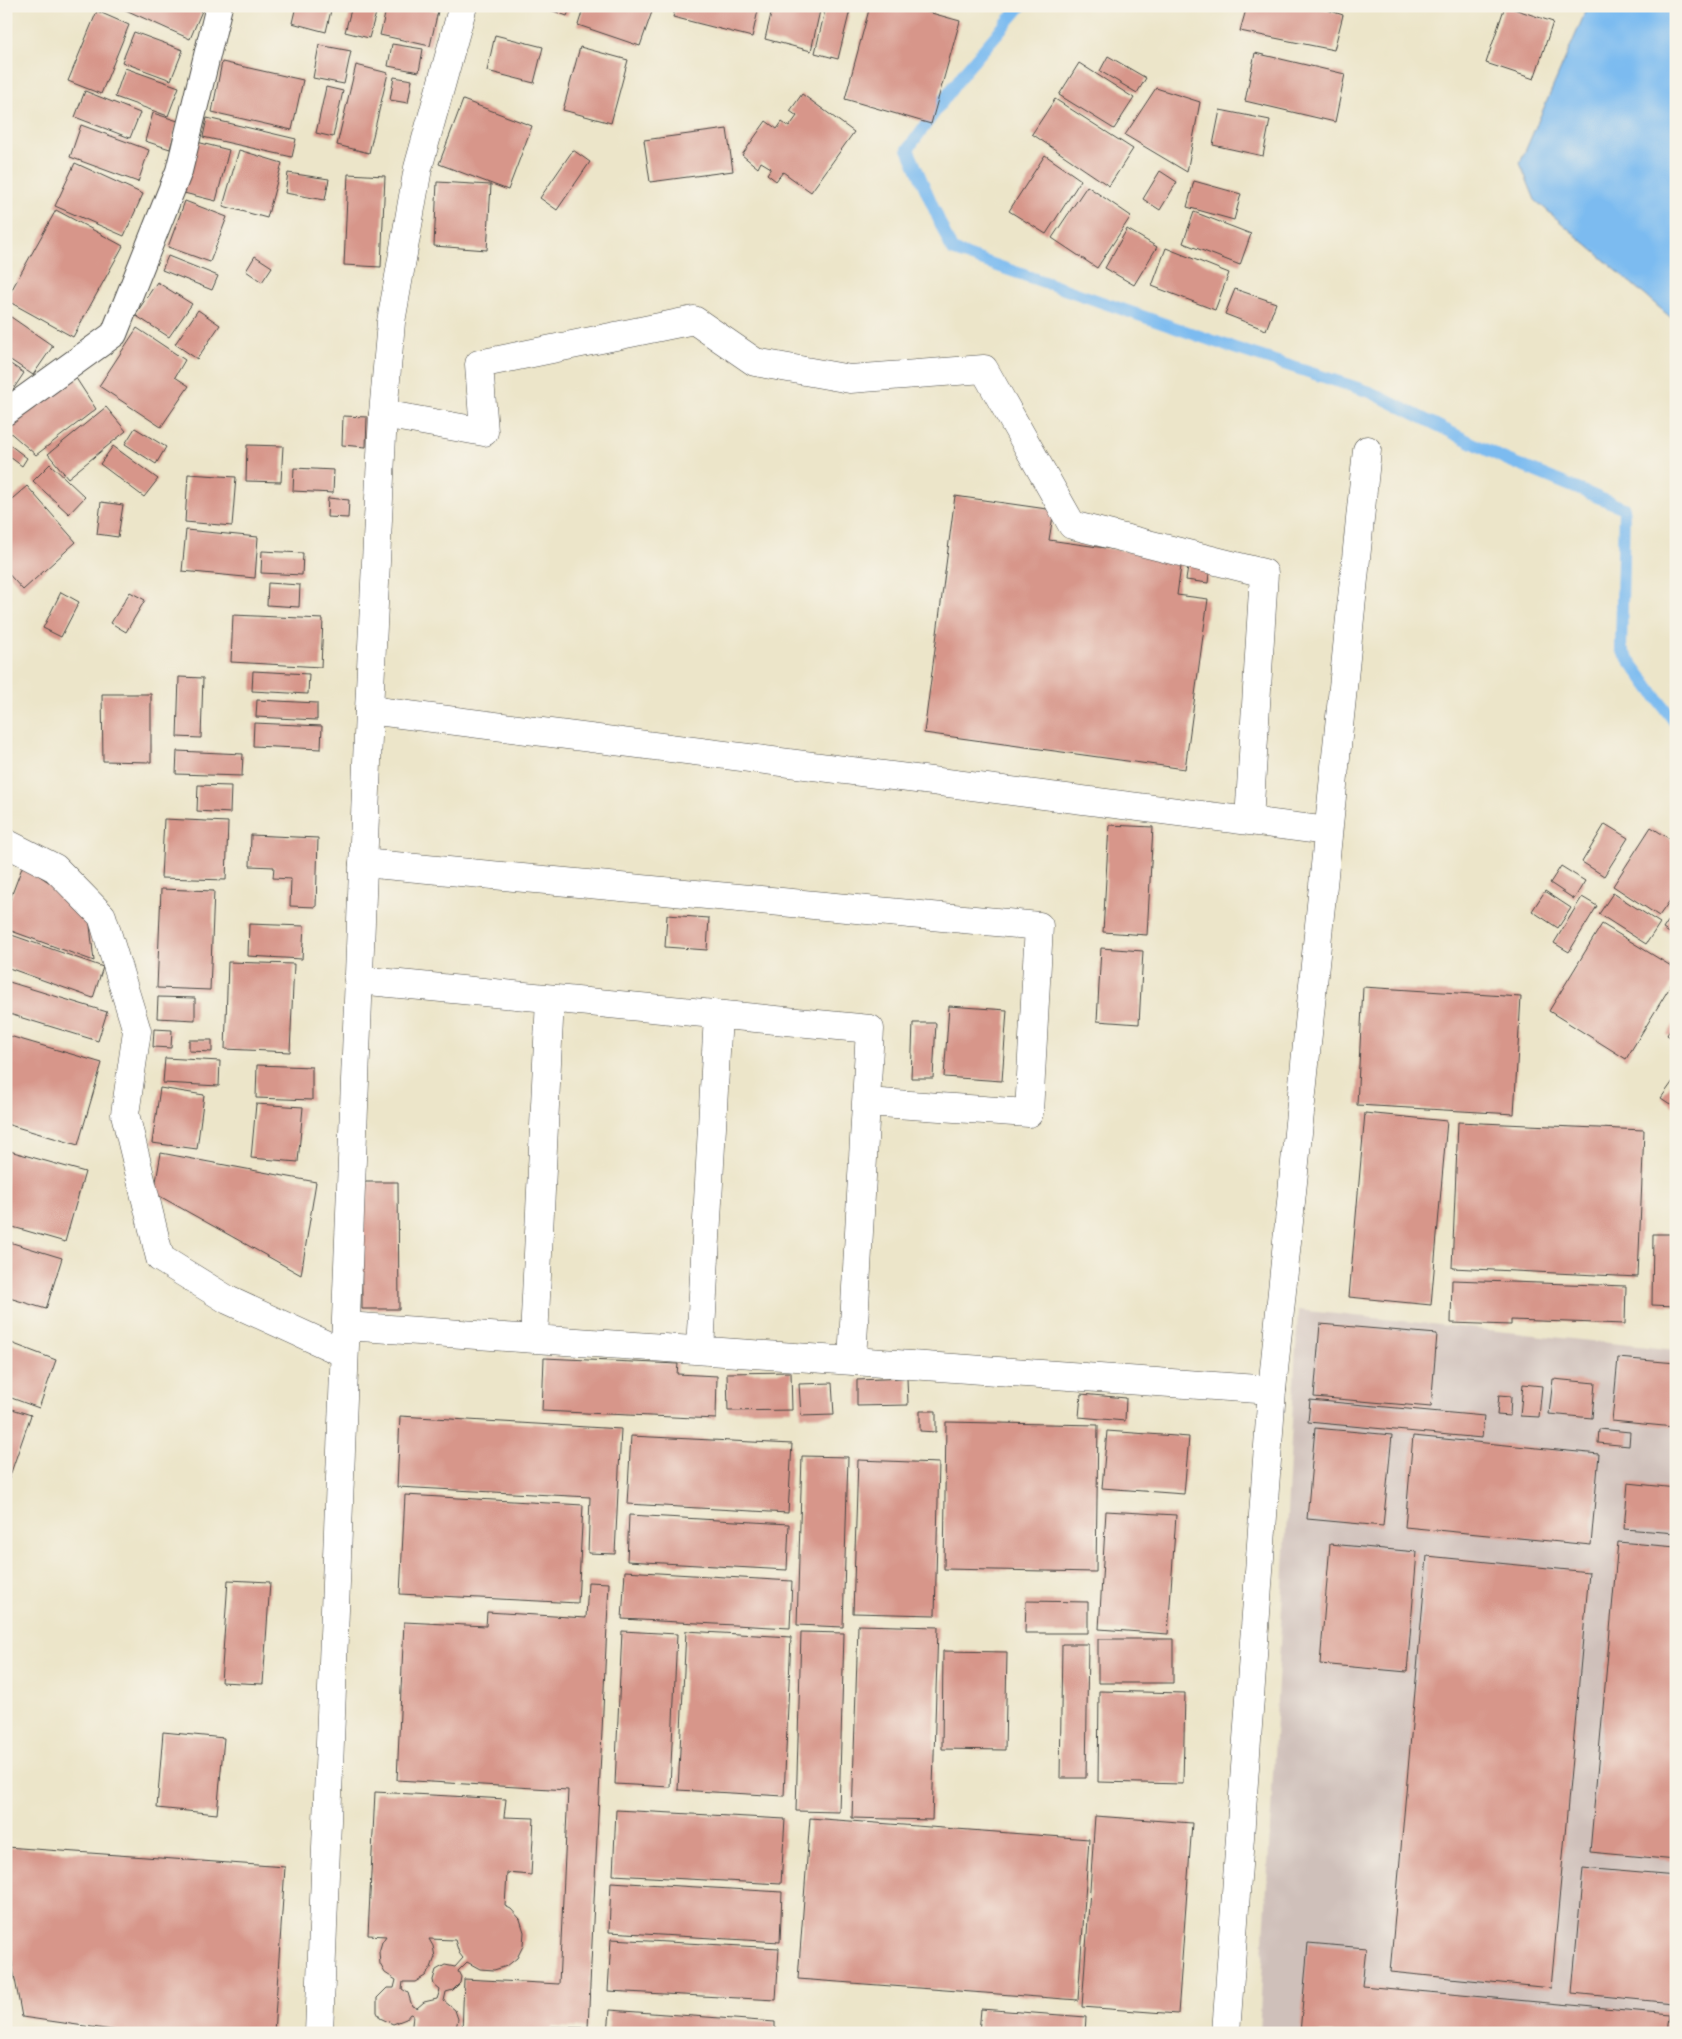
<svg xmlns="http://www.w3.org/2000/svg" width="1682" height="2039" font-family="Alegreya,serif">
<rect width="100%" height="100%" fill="#f7f3e8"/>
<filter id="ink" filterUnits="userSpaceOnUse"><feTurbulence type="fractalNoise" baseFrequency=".02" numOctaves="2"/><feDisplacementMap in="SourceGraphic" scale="10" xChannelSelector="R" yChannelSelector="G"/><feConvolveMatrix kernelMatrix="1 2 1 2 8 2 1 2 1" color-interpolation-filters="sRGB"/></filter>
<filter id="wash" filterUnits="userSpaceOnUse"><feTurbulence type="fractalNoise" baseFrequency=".0096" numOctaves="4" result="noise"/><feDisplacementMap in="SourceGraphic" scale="20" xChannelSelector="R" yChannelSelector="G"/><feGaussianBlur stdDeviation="1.12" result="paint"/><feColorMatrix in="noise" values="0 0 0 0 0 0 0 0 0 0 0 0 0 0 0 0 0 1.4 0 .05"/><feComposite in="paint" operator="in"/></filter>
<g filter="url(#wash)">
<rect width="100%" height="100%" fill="#ece5c9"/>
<!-- industrial -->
<path fill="#cfc0ba" d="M1298 1310 1676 1350V2033H1259Z"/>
<!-- water -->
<path fill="#7cbbf0" stroke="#54738e" d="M1588 6H1676V322L1535 200 1520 163Z"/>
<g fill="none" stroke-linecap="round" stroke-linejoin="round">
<!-- stream -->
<path stroke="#7cbbf0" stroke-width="12" d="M1021 6 965 71 908 149 952 250 1222 344 1370 392 1505 459 1624 508 1621 649 1676 724"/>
</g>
<g id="blocks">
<!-- building -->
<path fill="#d7968a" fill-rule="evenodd" d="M117 6H204L190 39Z
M296 6H332L326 32 292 23Z
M352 6H378L369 38 345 32Z
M387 6H416L438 11 430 46 380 35Z
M540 6H571L567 16Z
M584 6H654L640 46 578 25Z
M676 6H759L752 37 673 17Z
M773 6H821L811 51 765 39Z
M826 6H851L838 59 815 53Z
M870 6H906L960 21 931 124 845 99Z
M1247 6H1316L1343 15 1334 50 1240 31Z
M1505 6 1553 22 1534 79 1486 63Z
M97 11 129 25 101 94 68 81Z
M134 32 183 50 171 80 122 62Z
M495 35 543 47 534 83 487 71Z
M392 44 423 49 419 72 388 66Z
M319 45 351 51 344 84 313 78Z
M580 47 628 60 611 123 563 110Z
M1255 53 1345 74 1335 122 1245 101Z
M1108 56 1146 78 1137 93 1100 71Z
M222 62 303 80 292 130 212 112Z
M1079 63 1134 98 1114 129 1059 95Z
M356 65 388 73 369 153 337 145Z
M125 68 179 87 168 116 115 97Z
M394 77 412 80 408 103 390 100Z
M326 87 343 91 333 137 316 133Z
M1156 88 1200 102 1187 172 1125 135Z
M85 91 140 113 130 138 75 117Z
M802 94 854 132 811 192 783 172 776 181 767 174 771 168 761 162 758 168 742 155 766 121 777 129 782 122 789 127 797 116 790 111Z
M1055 99 1133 149 1109 186 1032 134Z
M463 100 532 126 508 190 439 164Z
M1220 110 1270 120 1263 156 1213 145Z
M153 113 178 121 170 149 145 141Z
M207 118 296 139 292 157 203 137Z
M81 125 149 150 138 182 70 157Z
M727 129 733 171 650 182 644 140Z
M193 141 229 150 216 201 180 192Z
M239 150 282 163 267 218 223 206Z
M573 150 590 162 557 210 540 198Z
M1045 155 1081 180 1046 234 1009 211Z
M75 163 143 194 124 236 55 206Z
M1160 171 1177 182 1160 210 1143 199Z
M288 173 329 179 325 200 285 193Z
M348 174 385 176 381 267 344 265Z
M1194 181 1241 194 1234 220 1187 207Z
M437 182 491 185 487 250 434 246Z
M1087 186 1131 216 1097 268 1052 238Z
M185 201 227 217 210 262 168 247Z
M56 210 123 246 73 337 6 300Z
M1194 212 1251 234 1240 265 1183 243Z
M1127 229 1157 247 1134 285 1105 268Z
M1166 248 1229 273 1215 310 1152 286Z
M168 256 218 276 212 290 162 270Z
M255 256 272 267 262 282 246 271Z
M157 282 192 304 169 337 135 315Z
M1235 289 1276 303 1266 330 1225 314Z
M198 310 220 325 197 359 175 344Z
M11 317 53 346 33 375 6 357V324Z
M137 328 185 360 175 377 189 386 161 427 99 386Z
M6 361 24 373 10 394 6 392Z
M72 372 96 409 36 455 6 429V418Z
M106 407 126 431 68 478 48 454Z
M343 416 367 417 366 447 342 445Z
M135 428 166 447 156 464 125 444Z
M6 442 27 458 22 466 6 454Z
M247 445 283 446 281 482 246 481Z
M113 446 158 479 144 497 100 464Z
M50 464 85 497 69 514 33 481Z
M294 468 334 470 333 493 293 491Z
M188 474 236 477 232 526 185 522Z
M27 486 76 542 23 590 6 571V504Z
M955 496 1054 510 1049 540 1182 559 1177 595 1208 599 1185 769 924 733Z
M328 498 349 500 348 518 327 517Z
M101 502 123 505 118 537 97 534Z
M186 530 258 537 255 578 182 571Z
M262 551 303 553 302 575 261 573Z
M1189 561 1210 564 1208 583 1186 580Z
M268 583 300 585 299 607 267 605Z
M61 592 79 602 61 637 43 628Z
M130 592 145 600 126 632 111 623Z
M233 615 323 619 321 667 231 662Z
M253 671 309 674 308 694 252 691Z
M179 677 203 678 201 738 177 737Z
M102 694H151V762L103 761Z
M257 700 317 703V720L256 717Z
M254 723 322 726 321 749 253 746Z
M177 751 243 754 242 776 176 774Z
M198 785 231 786 230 813 197 811Z
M164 819 228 822 226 880 161 878Z
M1605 824 1628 838 1604 876 1582 862Z
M1109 825 1153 827 1147 935 1103 932Z
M1651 827 1676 843V892L1659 916 1613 886Z
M251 835 318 838 316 907 290 906 291 879 273 878 274 867 250 866Z
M23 865 88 908 94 961 6 929V910Z
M1561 866 1585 881 1574 899 1550 883Z
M161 889 214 891 210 990 157 988Z
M1545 891 1571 908 1558 928 1532 911Z
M1613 893 1660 923 1646 944 1599 914Z
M1582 897 1597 906 1569 952 1554 943Z
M1676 909V937L1663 929Z
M667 915 709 918 707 950 665 947Z
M249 924 304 926 302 959 248 956Z
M1602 924 1676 969V977L1626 1059 1549 1011Z
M6 933 103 967 93 998 6 967Z
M1101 948 1143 951 1139 1024 1097 1021Z
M228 962 294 964 290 1052 225 1049Z
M6 981 107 1012 98 1041 6 1013Z
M1363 987 1521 997 1514 1114 1357 1105Z
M158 997 195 998V1020L157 1018Z
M949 1006 1007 1010 1002 1081 944 1077Z
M1676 1021V1041L1667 1035Z
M913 1023H936L933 1078H911Z
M154 1029 172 1030 171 1048 153 1047Z
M6 1035 102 1063 78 1145 6 1124Z
M189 1040H212V1052L189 1051Z
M165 1058 220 1061 219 1086 163 1083Z
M257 1065 312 1067V1100L256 1098Z
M1676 1077V1108L1661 1098Z
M160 1088 204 1095 197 1149 152 1143Z
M256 1104 303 1107 298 1162 251 1158Z
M1365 1113 1447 1121 1431 1305 1349 1297Z
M1458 1122 1644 1130 1638 1277 1452 1268Z
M6 1150 85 1172 65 1242 6 1225Z
M161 1153 316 1182 301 1275 154 1193Z
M361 1182H398L399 1309H362Z
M1653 1234H1676V1306L1652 1305Z
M6 1241 62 1258 46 1309 6 1297Z
M1452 1280 1626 1286 1625 1324 1511 1320V1325L1451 1323Z
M1320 1324 1437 1334 1431 1407 1314 1397Z
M6 1341 56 1360 39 1408 6 1396Z
M544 1358 678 1364 677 1374 717 1376 716 1419 542 1411Z
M1618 1358 1676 1363 1674 1427 1612 1421Z
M791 1372 792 1410 728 1411 727 1373Z
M907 1378 908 1405 857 1406V1380Z
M1553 1379 1595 1383 1592 1418 1549 1414Z
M832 1383 834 1415 801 1416 799 1384Z
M1523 1384 1542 1386 1539 1417 1520 1416Z
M1081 1394 1126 1398 1125 1421 1079 1417Z
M1499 1395 1511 1396 1510 1416 1497 1415Z
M1310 1400 1484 1416 1482 1438 1308 1422Z
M6 1407 31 1415 7 1484H6Z
M920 1411H936V1432L920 1431Z
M400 1416 621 1429 615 1554 588 1553 590 1497 397 1487Z
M946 1422 1098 1425 1096 1572 944 1569Z
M1315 1428 1392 1435 1383 1526 1307 1519Z
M1599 1429 1630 1432 1629 1446 1598 1443Z
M1107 1431 1189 1437 1184 1494 1102 1488Z
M631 1436 792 1444 788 1513 627 1504Z
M1413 1436 1599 1454 1591 1545 1405 1527Z
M802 1456 848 1457 843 1627 797 1625Z
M858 1460 939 1463 935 1615 853 1613Z
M1628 1483 1676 1488V1533L1624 1529Z
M405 1495 583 1505 578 1603 400 1594Z
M1106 1511 1176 1515 1168 1634 1099 1629Z
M629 1515 789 1524 787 1570 627 1561Z
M1618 1542 1676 1547V1860L1590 1852Z
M1330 1544 1417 1552 1407 1672 1320 1664Z
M1427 1556 1589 1572 1551 1988 1390 1972Z
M625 1571 792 1581 790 1628 622 1619Z
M228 1580 270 1582 263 1684 221 1682Z
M588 1582 609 1583 588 2028 552 2027V2033H462L464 1979 559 1984 568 1790 397 1780 404 1622 486 1626 487 1612 586 1618Z
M1026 1601 1088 1602V1633H1025Z
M858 1625 938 1627 932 1820 852 1818Z
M622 1631 677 1634 670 1787 615 1784Z
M686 1631 791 1637 784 1796 678 1790Z
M801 1632 844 1633 839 1812 796 1811Z
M1098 1639H1173V1683H1098Z
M1062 1644H1088L1086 1778H1060Z
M943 1651 1007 1652 1005 1750 942 1749Z
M1099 1691 1185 1693 1183 1784 1098 1782Z
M163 1732 224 1738 217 1814 157 1808Z
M375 1792 506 1799 504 1817 534 1818 531 1875 507 1873 505 1906 511 1909 520 1919 524 1932 523 1946 517 1958 507 1966 494 1970 480 1969 467 1962 458 1971 461 1977 460 1983 453 1990 446 1992 444 2001 455 2010 458 2019 455 2033H415L412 2025 413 2015 410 2014 406 2019 393 2024 380 2018 377 2012V1998L387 1988H394L396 1980 385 1973 380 1964 379 1952 382 1942 386 1936 368 1935ZM429 1939 455 1940 459 1953 463 1958 455 1967 445 1965 436 1970 433 1980 434 1985 440 1990 437 1999 424 2002 417 2008 412 2006 408 1993 402 1989 403 1982H415L425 1976 431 1968 435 1957 433 1946Z
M616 1810 785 1819 781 1884 613 1875Z
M1095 1816 1192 1823 1178 2014 1082 2007Z
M810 1818 1089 1839 1078 2000 798 1979Z
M6 1847 285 1867 274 2033H133L22 2017 6 1931Z
M1583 1868 1676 1876V1957L1672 2003 1572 1993Z
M611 1882 782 1892 780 1942 609 1932Z
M611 1939 779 1948 776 2000 608 1991Z
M1308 1943 1366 1948 1362 1986 1670 2014 1668 2033H1300Z
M981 2009 1086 2017 1085 2033H979Z
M610 2010 775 2022V2033H608Z"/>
</g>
</g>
<g filter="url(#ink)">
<use href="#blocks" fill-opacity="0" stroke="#484743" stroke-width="1"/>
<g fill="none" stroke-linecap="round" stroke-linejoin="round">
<!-- pedestrian casing -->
<g stroke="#484743" stroke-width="28">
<path id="pedestrian" d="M6 412 114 334 179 171 219 6"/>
</g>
<!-- minor casing -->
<g stroke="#484743" stroke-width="29">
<path id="minor" d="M383 414 484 432 479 364 694 320 755 362 850 379 984 369 1072 525 1264 573 1249 821
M369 710 1328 831
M6 843 55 868 102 916 137 1031 125 1114 160 1258 228 1300 344 1353
M363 863 1039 926 1029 1113 866 1102
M358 980 870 1029 852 1361
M346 1326 1272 1390
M534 1339 550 999
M700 1350 718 1015"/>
</g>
<!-- tertiary casing -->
<g stroke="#484743" stroke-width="29">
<path id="tertiary" d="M319 2033 369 710 383 414 391 322 418 168 463 6
M1226 2033 1272 1390 1367 450"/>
</g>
<!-- pedestrian -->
<use href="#pedestrian" stroke="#fff" stroke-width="26"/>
<!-- minor -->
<use href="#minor" stroke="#fff" stroke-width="28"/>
<!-- tertiary -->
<use href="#tertiary" stroke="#fff" stroke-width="28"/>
</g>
</g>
<!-- margin -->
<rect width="1682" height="2039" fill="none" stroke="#f7f3e8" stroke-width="25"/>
</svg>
